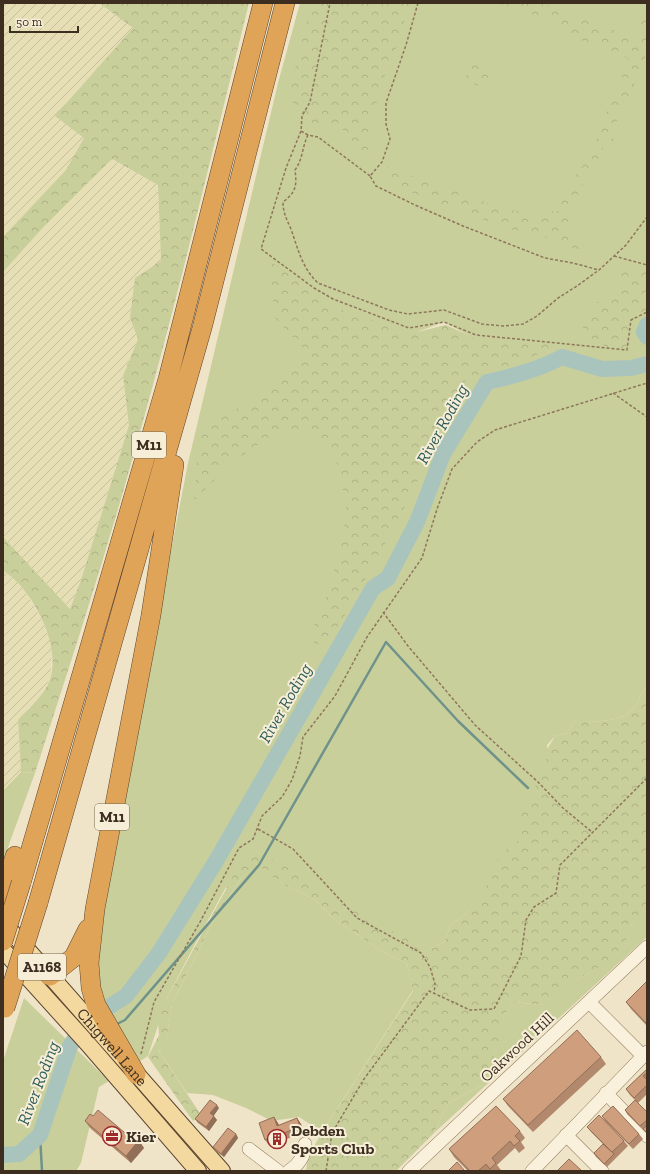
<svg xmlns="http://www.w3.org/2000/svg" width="650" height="1174" font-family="'Zilla Slab',serif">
<defs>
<pattern id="farmland-furrows" width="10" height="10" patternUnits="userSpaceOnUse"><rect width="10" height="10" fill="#e6deb5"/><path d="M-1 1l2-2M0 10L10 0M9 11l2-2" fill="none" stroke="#c6bf9b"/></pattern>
<pattern id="forest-crowns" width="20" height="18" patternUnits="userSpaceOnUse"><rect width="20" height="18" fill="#c9cf9b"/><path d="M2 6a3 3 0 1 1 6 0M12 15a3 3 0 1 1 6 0" fill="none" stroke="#aeb285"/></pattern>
</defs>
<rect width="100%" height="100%" fill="#f0e4c8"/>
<!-- farmland -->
<path fill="url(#farmland-furrows)" d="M3 3H99L133 28 113 160 158 185 161 262 130 318 138 339 123 376 129 424 81 580 70 609 3 537Z
M3 570 21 585 43 621 52 646 51 677 41 695 18 720 21 772 3 791Z"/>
<!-- green -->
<path fill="#c9cf9b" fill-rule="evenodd" d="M300 3H647V688C637 695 640 702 634 708 619 724 595 721 575 721L567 733 555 736 547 745 548 763 520 844 466 914 451 925 444 942 433 948 405 944 258 853 225 889 194 946 167 998 148 1056 136 1064 94 981 102 906 188 463 278 83ZM444 322 468 335 446 325 417 332Z
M21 772 35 773 3 861V791Z
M259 865 284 885 314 899 334 919 383 952 407 964 413 990 322 1132 299 1117 272 1121 246 1108 213 1095 187 1093 159 1051 166 1041 172 1004 212 923 242 877Z
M647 908V937L434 1133 448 1103 481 1086 497 1048 504 1014 513 1002 542 1005 618 952 632 923Z
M24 998 109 1081 99 1087 81 1163 76 1171H3V1061Z"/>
<!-- forest -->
<path fill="url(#forest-crowns)" d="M99 3H249C213 148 179 294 138 439 107 551 71 662 35 773L21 772 18 720C29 708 47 693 51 676 58 644 40 610 21 586 16 580 9 575 3 570V537L70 609 81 580 129 425 123 376 138 339 130 318 135 278 161 261 158 185 112 159 47 223 3 272V237L66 170 84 138 55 116 133 28Z
M312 3H410L395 51 382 82 370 128 372 150 364 158 341 127 300 126 289 91Z
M499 3H543L573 16 610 27 622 36 638 40 640 25 647 7V52L626 106 615 123 613 142 603 147 600 164 584 181 564 231 593 250 586 255 569 246 534 233 509 229 415 194 380 177 388 167 507 210 536 213 557 211 571 181 596 149 598 128 618 91 628 58 611 53 560 31 550 19 513 10Z
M475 63 487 65 492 76 490 84 483 88 467 81 465 68Z
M269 260 331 306 413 334 446 325 476 340 565 344 508 366 466 380C424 472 379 560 326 647L307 640 325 602 337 560 347 513 339 467 325 441 308 430 269 437 229 465 194 501 200 427 275 389 308 353 275 318Z
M620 267 647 271V312L631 320 627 349 636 346 631 358 594 341 581 339C587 305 594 304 621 285Z
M647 688V910L632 923 623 948 606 963 583 976 559 996 542 1005 513 1002 504 1015 499 1044 481 1086 448 1103 434 1133 396 1171H306L308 1157 322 1132 413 991 407 964 383 952 334 919 314 899 284 885 259 866 242 877 212 923 172 1004 166 1042 159 1051 201 1115 193 1121 148 1057 159 1035 158 1022 167 998 243 858 258 853 292 870 347 907 414 943 433 948 444 942 451 925 466 914 497 871 498 856 519 840 520 816 538 782 546 762V751L555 736 567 733 575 721C595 721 619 724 634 708 640 702 637 695 647 688Z"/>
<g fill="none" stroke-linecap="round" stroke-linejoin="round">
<!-- stream -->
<path stroke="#6f938a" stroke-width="2.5" d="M115 1025 125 1020 259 865 386 642 458 721 528 788
M70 1046 79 1042
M40 1135 42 1171"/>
<!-- river -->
<path stroke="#a9c4bc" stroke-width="16" d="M647 325 644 332 647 337
M3 1155 19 1154 40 1135 70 1046 87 1021 126 996 159 953 216 861 373 588 388 578 417 522 443 454 487 382C513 376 538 370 562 357L602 369 631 368 647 364"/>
<!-- minor casing -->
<g stroke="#8d765c" stroke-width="14">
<path id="minor" d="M589 1002 643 1056
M606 1093 647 1136
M566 1135 602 1171
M249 1149 278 1171
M289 1171C298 1165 305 1156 305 1144
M409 1171 647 947
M532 1171 647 1052"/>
</g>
<!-- major casing -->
<g stroke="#5b4430" stroke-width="18">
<g id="major">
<path id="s1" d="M3 922 222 1171"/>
<path d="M3 950 88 1044 198 1171"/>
</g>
</g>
<!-- highway casing -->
<g stroke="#5b4430" stroke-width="20">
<path id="highway" d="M21 883 168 379 263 3
M3 896 15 856
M38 903 202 328 285 3
M50 976 74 957 88 929
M136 1074 96 1005 91 988 89 963 95 909 151 615 174 465"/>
</g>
<!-- path -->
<path stroke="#8d765c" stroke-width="1.5" stroke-dasharray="3 2" stroke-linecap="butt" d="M418 3 406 45 386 103V124L390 139 382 162 370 176 376 186 415 205 463 226 545 258 573 263 599 270
M301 131 286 168 261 249 314 288 333 299 409 328 444 322 476 335 627 350 631 320 647 312
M308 135 301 131 302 116 310 102 330 3
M370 176 318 137 308 135C302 147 303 159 295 170 297 186 296 192 283 202 283 213 287 220 291 229 298 249 302 268 318 283L389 310 408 314 444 310 482 324 503 326 523 324 537 316 558 298 577 286 599 270 626 245 647 217
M614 256 647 265
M613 393 647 417
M383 612 408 646 475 725 538 782 563 808 592 832
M258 829 293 849 357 918 421 953 430 967 435 984 434 994
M141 1054 154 1002 200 922 239 848 253 839 262 816 282 797 292 780 300 756 303 737 335 696 367 637 422 558 437 509 452 469 477 442 495 430 647 383
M326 1171 332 1133 364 1079 429 991 470 1010 494 1009 521 956 526 920 534 907 556 893 560 865 647 778"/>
<!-- minor -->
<use href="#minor" stroke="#faf1dc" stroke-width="13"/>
<!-- major -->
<use href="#major" stroke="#f3d9a0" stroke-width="16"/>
<!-- highway -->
<use href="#highway" stroke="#e0a458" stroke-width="19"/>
<!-- highway-bridge casing -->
<g stroke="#5b4430" stroke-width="20" stroke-linecap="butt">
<path id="highway-bridge" d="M3 941 21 883
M5 1008 38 903"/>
</g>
<!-- highway-bridge -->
<use href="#highway-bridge" stroke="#e0a458" stroke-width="19"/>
</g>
<!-- wall -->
<path fill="#b2896c" d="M647 981V1026L631 1009 626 1002Z
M601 1057 606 1064 533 1132 508 1106 503 1099Z
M647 1069V1094L638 1103 647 1112V1134L627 1114 625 1110 635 1100 630 1095 626 1089Z
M219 1108 213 1116 217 1120 209 1131 198 1123 195 1119Z
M93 1116 131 1138 144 1148 131 1163 90 1128 85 1121Z
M602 1116 639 1134 643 1139 633 1149 606 1122Z
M274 1117 279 1125 297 1118 301 1124 304 1133 269 1145 265 1140Z
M587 1127 624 1141 628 1146 607 1167 596 1157 594 1153 603 1144 591 1132Z
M520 1131 525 1138 521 1142 525 1148 519 1153 515 1148 497 1165 501 1170 500 1171H468L454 1157 449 1149Z
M236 1134 238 1138 224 1157 216 1151 213 1147Z"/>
<!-- shaded-wall -->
<path fill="#916f58" d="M217 1105 219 1108 213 1117 210 1113Z
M214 1116 217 1120 209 1131 206 1127Z
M274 1117 278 1123 281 1131 277 1126Z
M297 1118 301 1124 304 1133 300 1127Z
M236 1134 238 1138 224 1157 221 1154Z
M139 1140 144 1148 131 1163 126 1156Z"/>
<!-- building -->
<path fill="#cf9f7d" stroke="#916f58" d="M647 981V1022L646 1023 626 1002Z
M577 1030 601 1057 528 1125 503 1099Z
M647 1069V1073L643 1076 647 1080V1085L634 1098 626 1089Z
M210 1100 217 1105 210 1113 214 1116 206 1127 195 1119Z
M635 1100 647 1112V1120L640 1126 625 1110Z
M496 1106 520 1131 515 1136 520 1141 514 1146 510 1141 492 1158 496 1163 490 1169 486 1164 478 1171H470L449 1149Z
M613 1106 639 1134 629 1144 602 1116Z
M98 1110 131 1138 134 1136 139 1140 126 1156 85 1121 90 1114 93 1116Z
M599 1115 624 1141 612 1152 587 1127Z
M274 1117 277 1126 297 1118 300 1127 265 1140 259 1123Z
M647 1125V1133L643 1129Z
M228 1128 236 1134 221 1154 213 1147Z
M603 1144 614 1154 604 1164 594 1153Z
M569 1159 582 1171H557Z
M457 1162 465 1171H448Z"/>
<!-- icons -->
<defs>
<g id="office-ring" transform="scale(1)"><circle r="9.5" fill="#f7eed8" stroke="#9e2a2b" stroke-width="1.5"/><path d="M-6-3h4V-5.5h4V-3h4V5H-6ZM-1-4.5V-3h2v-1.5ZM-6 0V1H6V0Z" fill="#9e2a2b"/></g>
<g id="building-ring" transform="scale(1)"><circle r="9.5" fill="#f7eed8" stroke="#9e2a2b" stroke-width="1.5"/><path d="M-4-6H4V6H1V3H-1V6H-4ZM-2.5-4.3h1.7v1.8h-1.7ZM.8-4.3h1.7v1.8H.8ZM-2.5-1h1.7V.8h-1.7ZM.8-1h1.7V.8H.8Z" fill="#9e2a2b"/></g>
</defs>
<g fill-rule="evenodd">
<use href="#office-ring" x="112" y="1136"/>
<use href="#building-ring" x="277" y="1139"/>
</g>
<g text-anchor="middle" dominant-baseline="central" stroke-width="4" stroke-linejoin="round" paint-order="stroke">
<!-- shield labels -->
<g fill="#f7eed8" stroke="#756857" stroke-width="1">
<rect x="132" y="432" width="34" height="26" rx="3"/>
<rect x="95" y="804" width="34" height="26" rx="3"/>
<rect x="18" y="954" width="48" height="26" rx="3"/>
</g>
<g font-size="15" font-weight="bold" fill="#3d2e20">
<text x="149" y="445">M11</text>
<text x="112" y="817">M11</text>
<text x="42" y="967">A1168</text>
</g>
<!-- street labels -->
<g font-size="16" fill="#3d2e20" stroke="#f7eed8">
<text stroke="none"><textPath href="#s1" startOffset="166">Chigwell Lane</textPath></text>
<text transform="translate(517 1047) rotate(-43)">Oakwood Hill</text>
</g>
<!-- poi labels -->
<g font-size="16" font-weight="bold" fill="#3d2e20" stroke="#f7eed8" text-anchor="start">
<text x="291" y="1130">Debden<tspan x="291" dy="18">Sports Club</tspan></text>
<text x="126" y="1136">Kier</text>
</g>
<!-- water labels -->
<g font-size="17" font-style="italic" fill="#2f5d5a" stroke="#f7eed8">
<text transform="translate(442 424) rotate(-61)">River Roding</text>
<text transform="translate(285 703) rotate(-60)">River Roding</text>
<text transform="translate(38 1083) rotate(-69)">River Roding</text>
</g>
</g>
<!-- border -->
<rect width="650" height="1174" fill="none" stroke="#3d2e20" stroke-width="8"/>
<!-- scale -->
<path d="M10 26v6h68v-6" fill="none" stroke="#3d2e20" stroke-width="2"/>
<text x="16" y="26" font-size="12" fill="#3d2e20" stroke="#f7eed8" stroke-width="3" paint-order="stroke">50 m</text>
</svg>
